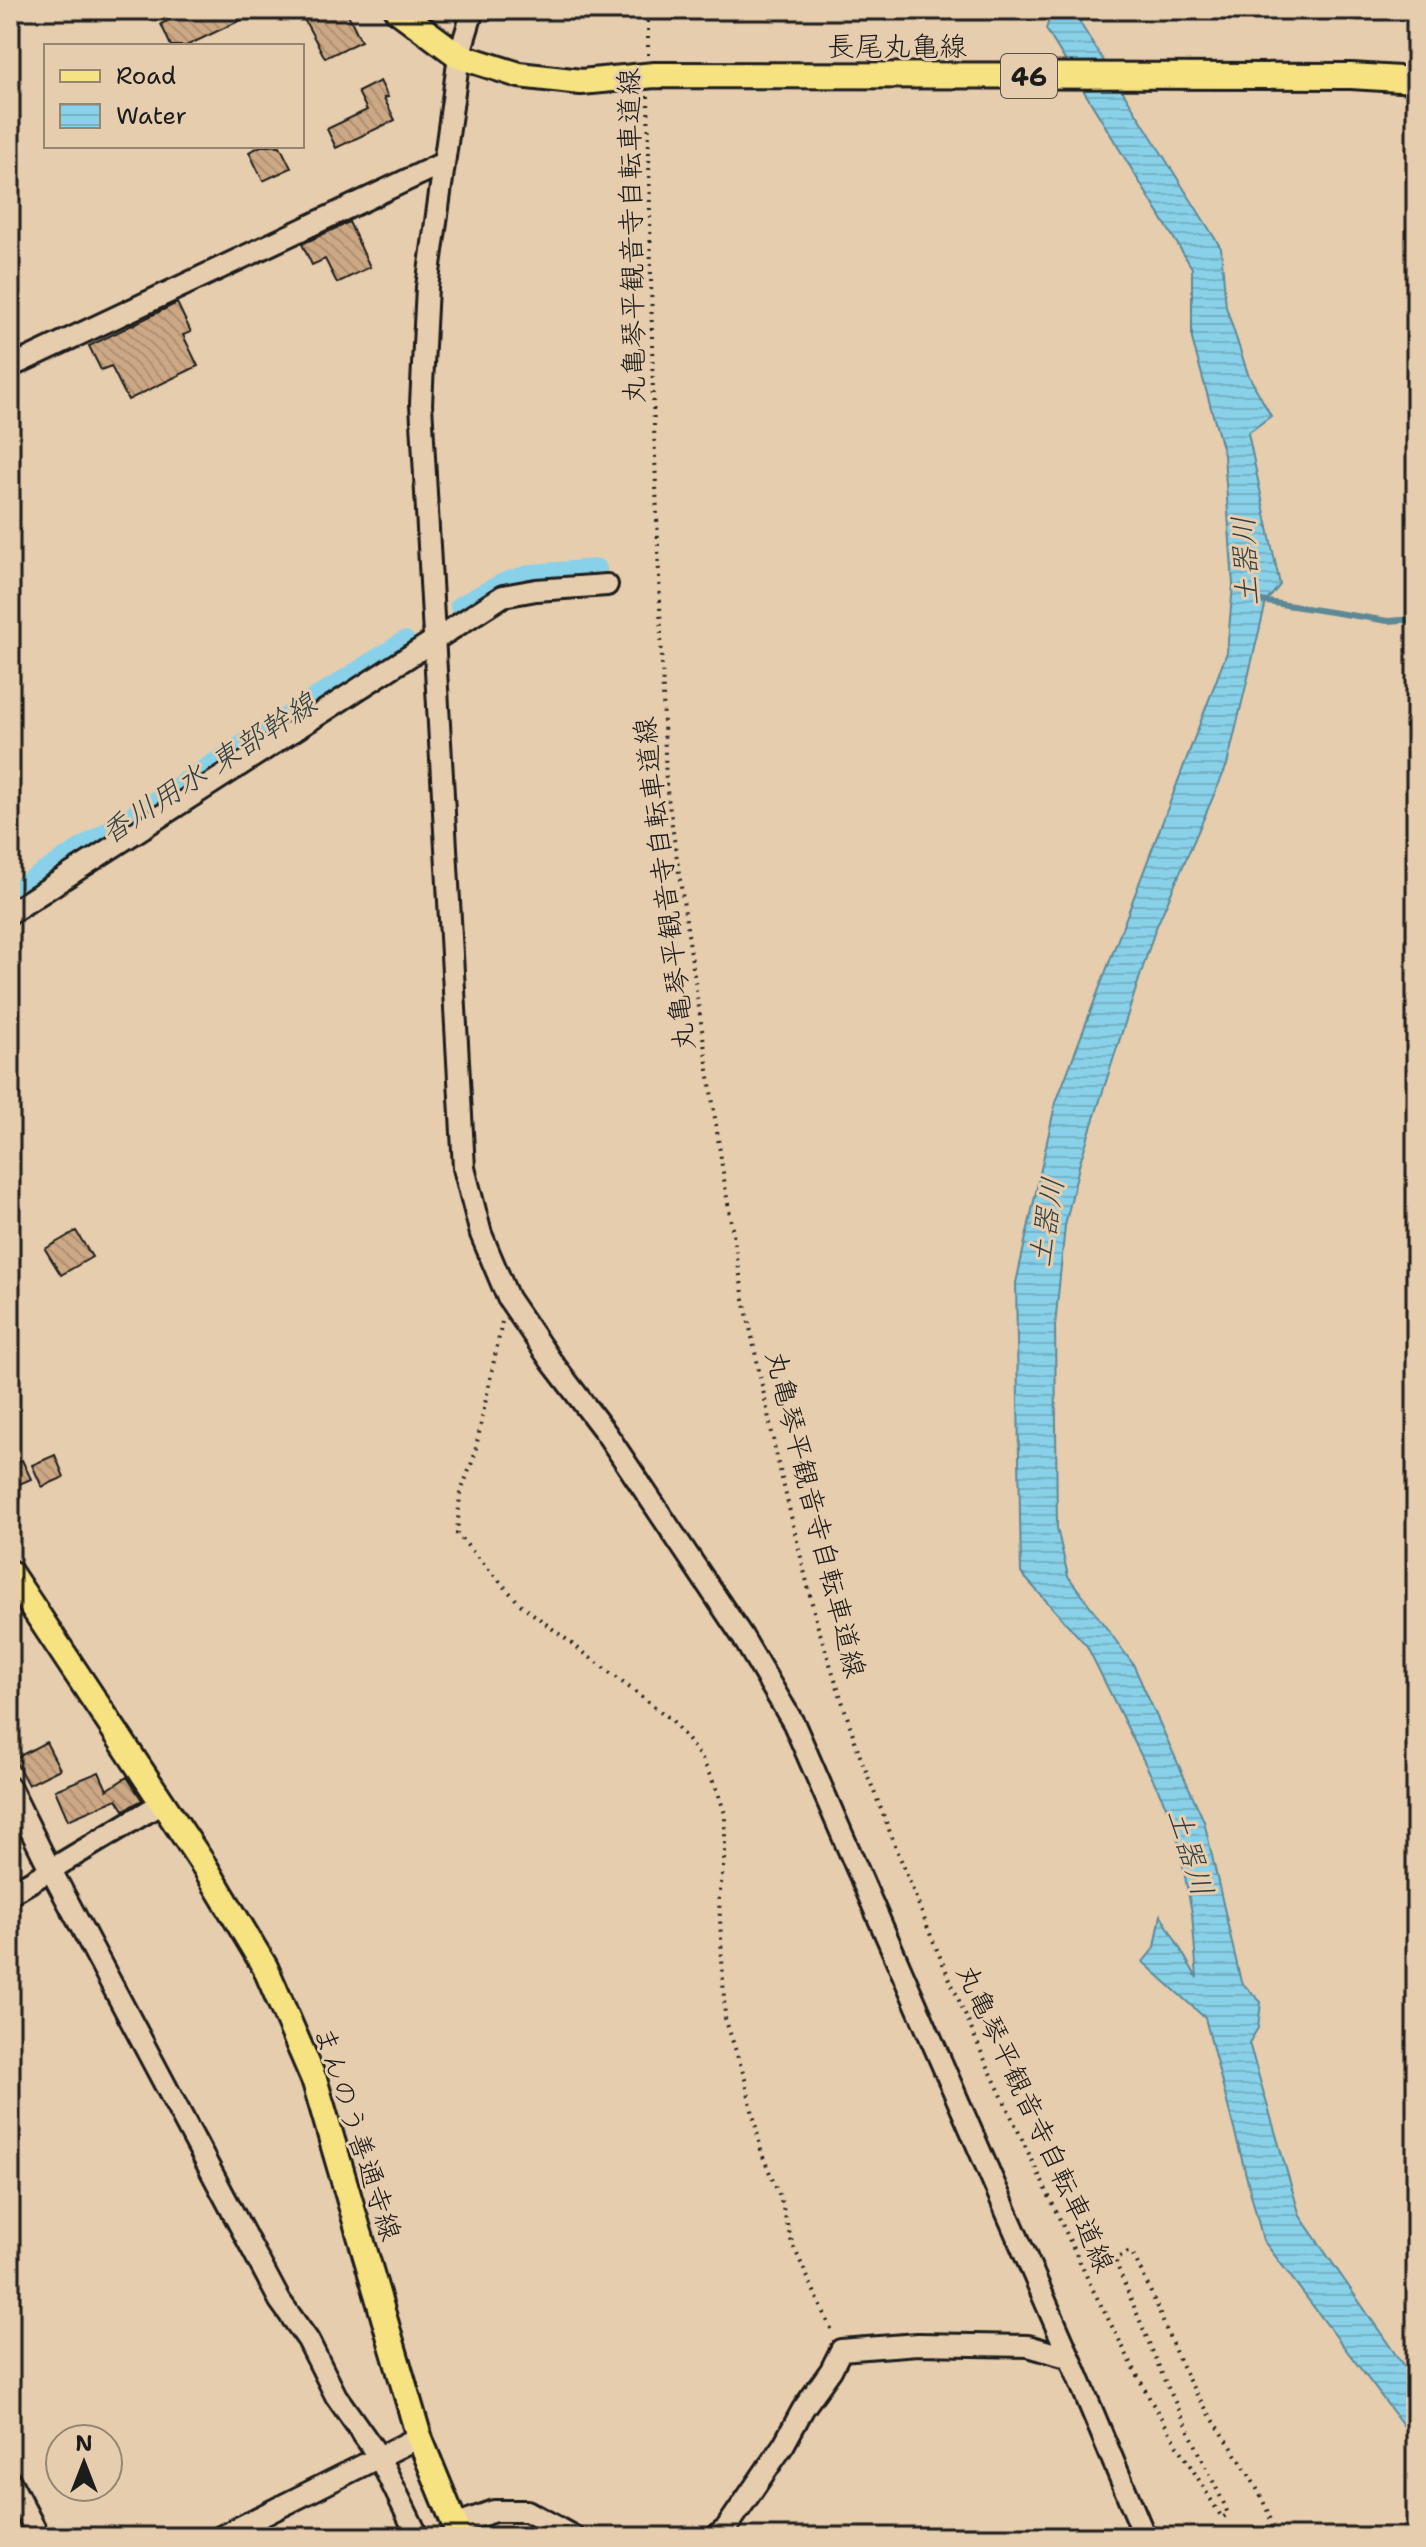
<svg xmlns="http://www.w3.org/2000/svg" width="1426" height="2547" font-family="'Shantell Sans','Klee One',sans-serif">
<defs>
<pattern id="water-rules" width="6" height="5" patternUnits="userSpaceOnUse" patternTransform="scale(2)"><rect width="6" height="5" fill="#88d1e9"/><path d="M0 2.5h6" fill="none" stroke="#75b3c7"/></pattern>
<pattern id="building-back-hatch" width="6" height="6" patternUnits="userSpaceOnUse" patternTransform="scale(2)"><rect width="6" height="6" fill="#cda884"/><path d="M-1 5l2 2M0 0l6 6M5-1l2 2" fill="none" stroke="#af9071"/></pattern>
</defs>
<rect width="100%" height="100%" fill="#e6cdae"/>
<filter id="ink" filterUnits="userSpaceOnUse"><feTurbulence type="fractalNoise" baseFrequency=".0125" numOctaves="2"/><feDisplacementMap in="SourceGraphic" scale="16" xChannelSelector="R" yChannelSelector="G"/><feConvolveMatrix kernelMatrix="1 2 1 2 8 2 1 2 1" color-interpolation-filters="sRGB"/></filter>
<g filter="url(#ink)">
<!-- water -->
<path fill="url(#water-rules)" stroke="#5d8997" stroke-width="2" d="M1052 10H1085L1080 23 1221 248 1226 307 1248 374 1271 416 1248 433 1280 585 1266 602 1227 765 1155 930 1080 1162 1065 1226 1055 1326 1057 1528 1068 1576 1133 1664 1204 1821 1241 1982 1261 2002 1258 2028 1249 2043 1300 2216 1416 2384V2442L1263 2240 1205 2018 1143 1962 1155 1947 1161 1915 1197 1978 1192 1913 1175 1824 1087 1646 1021 1573 1016 1283 1055 1105 1227 652 1233 585 1224 455 1192 339V268L1046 29Z"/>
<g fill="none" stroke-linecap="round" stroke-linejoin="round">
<!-- stream -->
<path stroke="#5d8997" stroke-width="6" d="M1261 601 1388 621 1416 619"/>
<!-- canal -->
<path stroke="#88d1e9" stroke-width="20" d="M460 606 505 582 532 574 597 569
M10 894 405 641"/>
</g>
<!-- building -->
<path fill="url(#building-back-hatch)" stroke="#1c1c1c" stroke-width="2" d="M189 10H262L186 46H171L161 24Z
M299 10H346L361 41 325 58Z
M380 81 388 97 384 98 395 120 336 148 327 129 367 110 358 92Z
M261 146H280L291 168 263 181 249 152Z
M349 222 370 267 337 283 325 259 312 265 302 244Z
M177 303 191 332 183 335 198 366 128 400 111 366 101 370 89 346Z
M76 1231 92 1257 61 1275 45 1249Z
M55 1455 64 1477 42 1487 32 1465Z
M22 1460 31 1479 10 1488V1465Z
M46 1742 60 1769 28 1785 14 1759Z
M99 1772 107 1790 127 1777 142 1800 124 1810 117 1799 68 1820 55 1790Z"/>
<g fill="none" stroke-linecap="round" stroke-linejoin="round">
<!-- minor casing -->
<g stroke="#1c1c1c" stroke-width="26">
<path id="minor" d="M473 10 459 56 427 287 421 404 464 1168 481 1234 508 1298 551 1361 606 1433 742 1636 794 1724 1070 2358 1145 2537
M10 367 443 163
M10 913 503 596 536 590 607 585
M10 1788 44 1857 280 2301 308 2340 336 2396 379 2457 418 2537
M10 1894 162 1803
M10 2481 39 2537
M455 2525 494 2511H527L574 2537
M220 2537 419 2437
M715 2537 725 2530 784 2444 803 2409 831 2370 841 2350 918 2344 1028 2346 1070 2358"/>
</g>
<!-- major casing -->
<g stroke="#1c1c1c" stroke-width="30">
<path id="major" d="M397 10 459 56 519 75 581 82 655 75 1351 76 1416 80
M10 1573 205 1867 265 1967 315 2082 419 2437 460 2537"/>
</g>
<!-- path -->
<path stroke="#1c1c1c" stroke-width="4" stroke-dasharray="2 6" stroke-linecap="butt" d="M648 55V10
M648 96 653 397 666 784 725 1186 744 1299 778 1462 817 1624 860 1756 931 1936 983 2056 1093 2290 1151 2401 1222 2518 1228 2514 1224 2504 1164 2379 1116 2263 1117 2258 1128 2252 1133 2255C1156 2297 1169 2344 1192 2386 1217 2431 1267 2488 1275 2537
M502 1322 474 1457 460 1494 457 1534 520 1604 672 1720 702 1759 717 1790 725 1814V1852L719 1899 725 2018 745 2079 762 2154 781 2200 792 2243 833 2333"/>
<!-- minor -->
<use href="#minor" stroke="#e6cdae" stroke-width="20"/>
<!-- major -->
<use href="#major" stroke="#f7e281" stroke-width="24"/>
</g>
</g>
<g text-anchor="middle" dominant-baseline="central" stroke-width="6" stroke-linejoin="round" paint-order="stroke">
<!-- shield labels -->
<rect fill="#e6cdae" stroke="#595148" stroke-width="2" x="1001" y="54" width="56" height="44" rx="6"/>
<g font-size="26" font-weight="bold" fill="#1c1c1c">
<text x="1029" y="76">46</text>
</g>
<!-- street labels -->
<g font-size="28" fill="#1c1c1c" stroke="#e6cdae">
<text x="897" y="46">長尾丸亀線</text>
<text transform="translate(631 236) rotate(-91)">丸亀琴平観音寺自転車道線</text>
<text transform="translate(664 884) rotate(-97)">丸亀琴平観音寺自転車道線</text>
<text transform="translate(816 1514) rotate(76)">丸亀琴平観音寺自転車道線</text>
<text transform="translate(1036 2118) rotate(65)">丸亀琴平観音寺自転車道線</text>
<text transform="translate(358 2133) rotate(72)">まんのう善通寺線</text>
</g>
<!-- water labels -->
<g font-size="30" font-style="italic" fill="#324045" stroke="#e6cdae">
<text transform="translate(1245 561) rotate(-93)">土器川</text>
<text transform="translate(208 768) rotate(-33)">香川用水 東部幹線</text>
<text transform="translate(1046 1222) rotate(-81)">土器川</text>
<text transform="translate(1191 1852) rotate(73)">土器川</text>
</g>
</g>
<!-- margin -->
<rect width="1426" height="2547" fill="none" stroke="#e6cdae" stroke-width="40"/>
<rect x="20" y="20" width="1386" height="2507" fill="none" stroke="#1c1c1c" stroke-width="3" filter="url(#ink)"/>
<!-- legend -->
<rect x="44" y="44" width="260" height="104" fill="#e6cdae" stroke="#958674" stroke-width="2"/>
<rect x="60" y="70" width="40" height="12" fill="#f7e281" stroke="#958674" stroke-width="2"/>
<text x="116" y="84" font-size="24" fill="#1c1c1c">Road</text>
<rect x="60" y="104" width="40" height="24" fill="url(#water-rules)" stroke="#958674" stroke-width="2"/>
<text x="116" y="124" font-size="24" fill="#1c1c1c">Water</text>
<!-- north arrow -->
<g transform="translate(84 2463)"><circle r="38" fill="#e6cdae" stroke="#958674" stroke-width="2"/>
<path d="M0-6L14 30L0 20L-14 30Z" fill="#1c1c1c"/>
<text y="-12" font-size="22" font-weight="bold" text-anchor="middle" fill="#1c1c1c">N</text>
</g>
</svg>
